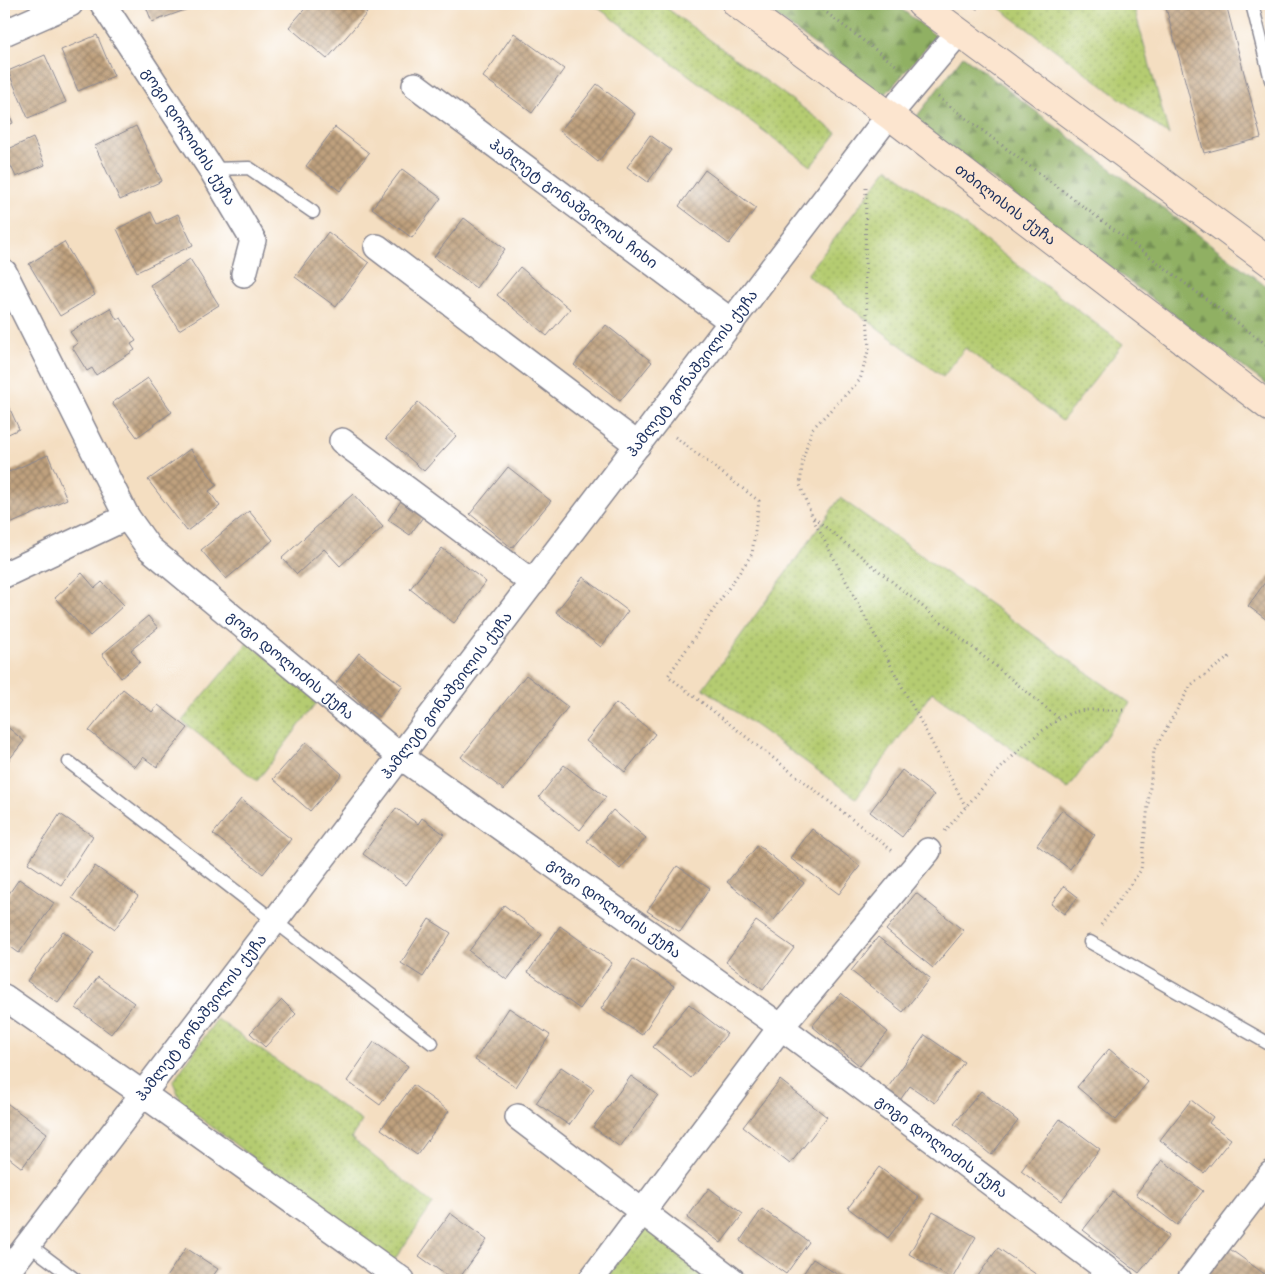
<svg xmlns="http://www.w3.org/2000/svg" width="1275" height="1284" font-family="'Comic Neue','Noto Sans Georgian',sans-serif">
<defs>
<pattern id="grass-dots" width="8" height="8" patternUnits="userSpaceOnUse" patternTransform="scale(1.25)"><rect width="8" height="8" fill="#b5cc71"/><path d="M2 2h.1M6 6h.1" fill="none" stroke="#92a660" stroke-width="1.8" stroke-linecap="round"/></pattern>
<pattern id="forest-firs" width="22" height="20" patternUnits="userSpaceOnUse" patternTransform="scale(1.25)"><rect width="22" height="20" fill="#90b063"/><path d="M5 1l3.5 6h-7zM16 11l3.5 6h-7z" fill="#759055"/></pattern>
<pattern id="building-cross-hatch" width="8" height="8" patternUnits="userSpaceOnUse" patternTransform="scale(1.25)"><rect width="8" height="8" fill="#c0a17e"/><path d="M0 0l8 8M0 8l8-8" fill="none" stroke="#9b846a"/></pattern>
</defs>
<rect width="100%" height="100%" fill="#fff"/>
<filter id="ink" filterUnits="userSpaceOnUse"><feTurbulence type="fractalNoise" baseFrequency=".02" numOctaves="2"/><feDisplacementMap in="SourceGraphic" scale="10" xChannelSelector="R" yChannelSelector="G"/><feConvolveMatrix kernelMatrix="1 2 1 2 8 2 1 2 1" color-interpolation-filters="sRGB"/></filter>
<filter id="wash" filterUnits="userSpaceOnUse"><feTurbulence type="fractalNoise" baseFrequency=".0096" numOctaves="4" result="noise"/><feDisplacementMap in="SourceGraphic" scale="20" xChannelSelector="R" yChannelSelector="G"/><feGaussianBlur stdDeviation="1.12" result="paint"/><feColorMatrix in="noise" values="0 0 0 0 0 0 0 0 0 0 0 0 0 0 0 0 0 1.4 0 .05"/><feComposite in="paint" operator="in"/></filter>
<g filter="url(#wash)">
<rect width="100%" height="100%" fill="#f4dec1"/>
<!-- grass -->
<path fill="url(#grass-dots)" stroke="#687e68" d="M593 4H661L837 133 811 166Z
M994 4H1133L1169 135Z
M888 168 1123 344 1062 421 965 348 943 377 807 275Z
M840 498 1130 703 1068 789 932 692 856 798 703 688Z
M248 642 318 701 257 781 182 721Z
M217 1019 362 1121 351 1138 433 1204 392 1263 183 1105 173 1082Z
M642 1212 732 1280H591Z"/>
<!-- forest -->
<path fill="url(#forest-firs)" stroke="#567060" d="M760 4H895L936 36 884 96Z
M963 56 1271 290V388L914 120Z"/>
<g id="blocks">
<!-- building -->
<path fill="url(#building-cross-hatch)" d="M145 4H195L196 6 152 22Z
M309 4H356L367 13 327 59 289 27Z
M1165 4H1226L1261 138 1204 153Z
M514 33 564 69 532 113 483 77Z
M97 35 114 76 78 91 61 50Z
M45 55 66 102 28 118 8 71Z
M597 84 635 114 598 162 560 131Z
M4 101 13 123 4 127Z
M136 126 162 181 120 200 95 146Z
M335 127 369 153 340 191 306 166Z
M650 135 671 150 648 182 627 167Z
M33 138 45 165 16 177 4 151Z
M402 169 441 198 412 238 372 208Z
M705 170 756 208 729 244 679 206Z
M151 212 157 224 178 214 193 245 137 272 117 229Z
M464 218 505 249 476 288 434 257Z
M328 232 369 263 336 307 295 277Z
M64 242 95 295 60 316 29 264Z
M190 259 219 305 179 330 150 285Z
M520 267 570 309 547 336 497 295Z
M110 308 117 320 121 318 136 341 131 344 135 350 96 375 92 368 87 371 72 347 78 343 70 332Z
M606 325 652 362 620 401 574 365Z
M148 378 172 412 137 437 112 403Z
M4 396 19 429 4 436Z
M418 402 456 436 424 471 386 438Z
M190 449 217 485 209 491 220 506 187 531 148 480Z
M48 455 67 499 10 524 4 510V474Z
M508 467 551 501 512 548 470 514Z
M353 494 383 527 340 566 324 549 297 574 282 558Z
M403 498 425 514 410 535 388 520Z
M249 511 273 540 226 579 201 550Z
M442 548 486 582 454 623 410 589Z
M82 573 95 588 102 582 124 605 90 636 55 598Z
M1271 574V623L1248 606Z
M583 577 628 611 601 647 556 612Z
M148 616 158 628 131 650 140 662 121 678 102 654Z
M359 653 403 686 379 717 336 683Z
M526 675 568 707 504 790 461 757Z
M123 689 152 712 158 705 188 728 157 767 143 757 135 767 89 731Z
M616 703 655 734 625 772 586 741Z
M4 724 24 741 4 766Z
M306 742 342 774 310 811 273 779Z
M564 765 606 797 580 830 539 797Z
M902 770 934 795 902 837 870 812Z
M241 799 291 839 263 874 213 834Z
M396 808 418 824 422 818 444 834 406 885 363 854Z
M613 810 646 838 620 869 587 841Z
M1062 810 1095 835 1070 869 1037 845Z
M60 814 93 836 61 885 28 863Z
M812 829 860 866 839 894 790 858Z
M758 845 804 883 774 920 727 882Z
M95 866 138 896 115 929 72 898Z
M677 866 710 888 680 932 647 911Z
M19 879 54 903 19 953 4 942V901Z
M1064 886 1078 897 1064 914 1051 904Z
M916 893 964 931 933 968 886 930Z
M504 905 542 934 507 980 469 951Z
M429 919 451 933 423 977 401 963Z
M756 921 794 948 763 990 726 962Z
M560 926 612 963 580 1009 528 972Z
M63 931 94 953 58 1003 27 981Z
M878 937 930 978 903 1012 851 971Z
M633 959 674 986 642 1035 601 1009Z
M98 977 134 1003 111 1034 76 1008Z
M841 993 888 1032 860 1066 812 1026Z
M282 1000 296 1014 265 1047 250 1033Z
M689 1004 727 1034 691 1078 653 1047Z
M509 1008 550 1035 516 1087 475 1060Z
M925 1035 964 1062 935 1103 910 1086 898 1103 884 1093Z
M374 1042 408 1066 380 1105 347 1081Z
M1109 1049 1148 1082 1116 1120 1077 1087Z
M561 1067 594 1089 569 1125 536 1103Z
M631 1076 658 1095 620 1147 593 1127Z
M780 1080 827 1117 790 1164 743 1127Z
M413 1085 449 1111 417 1155 381 1129Z
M981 1091 1018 1121 991 1155 954 1124Z
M1191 1100 1213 1117 1209 1123 1231 1139 1204 1173 1160 1140Z
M4 1101 47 1133 22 1168 4 1154Z
M1060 1119 1100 1149 1061 1201 1021 1171Z
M1162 1160 1203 1191 1177 1225 1136 1194Z
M879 1167 919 1197 888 1238 848 1208Z
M709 1188 743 1214 721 1243 687 1218Z
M1113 1192 1169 1236 1139 1273 1083 1230Z
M762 1209 809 1242 786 1274 740 1241Z
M933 1212 976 1237 952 1279 909 1254Z
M450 1213 487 1240 458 1280H453L419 1256Z
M1227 1247 1266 1275 1262 1280H1203Z
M186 1248 218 1269 210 1280H164Z
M998 1248 1040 1277 1038 1280H975Z
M813 1259 846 1280H799Z"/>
</g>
</g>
<g filter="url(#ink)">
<use href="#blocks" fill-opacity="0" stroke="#888690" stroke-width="1"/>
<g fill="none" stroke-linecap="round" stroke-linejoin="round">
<!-- lane casing -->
<g stroke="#888690" stroke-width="15">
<path id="lane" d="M1252 4 1271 80
M211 169 249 168 313 212
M69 762 432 1043
M1090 942 1271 1045
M28 1244 76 1280"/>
</g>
<!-- street casing -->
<g stroke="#888690" stroke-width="28">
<g id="street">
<path id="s1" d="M103 4 211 169 253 240 244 274"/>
<path d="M4 33 70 4"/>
<path id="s2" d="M415 85 732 322"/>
<path d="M377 247 638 445"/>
<path id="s3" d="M4 272 127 517 149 548 400 756 781 1027 1121 1280"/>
<path d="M342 441 533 583"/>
<path d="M4 575 127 517"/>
<path d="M4 997 143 1094 402 1280"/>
<path d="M518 1117 732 1280"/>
<path id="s4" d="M4 1276 889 115 958 33"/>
<path d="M591 1280 781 1027 928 851"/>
<path d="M1190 1280 1271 1174"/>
</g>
</g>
<!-- secondary casing -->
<g stroke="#888690" stroke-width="30">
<g id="secondary">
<path id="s5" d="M737 4 889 115 1271 408"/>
<path d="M921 4 1271 263"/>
</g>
</g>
<!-- path -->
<path stroke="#888690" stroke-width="3" stroke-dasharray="1 4" stroke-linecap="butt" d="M815 4 897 66
M976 9 979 4
M938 97 1271 348
M866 188 865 280 869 348 860 380 812 429 803 458 800 485 812 516 1061 720
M675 437 759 501 752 554 668 676 894 852
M813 519 966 807
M945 831C975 796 1031 728 1074 712 1085 708 1111 711 1124 710
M1101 925 1141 870 1154 750 1191 685 1232 655"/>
<!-- lane -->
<use href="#lane" stroke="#fff" stroke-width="12"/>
<!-- street -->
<use href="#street" stroke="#fff" stroke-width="25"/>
<!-- secondary -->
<use href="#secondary" stroke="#fce5cf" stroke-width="28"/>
</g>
</g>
<g text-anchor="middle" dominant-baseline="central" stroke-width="4.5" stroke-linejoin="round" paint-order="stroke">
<!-- street labels -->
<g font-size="15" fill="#1b2f5e" stroke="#fff">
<text stroke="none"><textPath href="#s1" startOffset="158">გოგი დოლიძის ქუჩა</textPath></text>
<text stroke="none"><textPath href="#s2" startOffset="198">ჰამლეტ გონაშვილის ჩიხი</textPath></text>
<text stroke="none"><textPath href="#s5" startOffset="335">თბილისის ქუჩა</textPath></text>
<text stroke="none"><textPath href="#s4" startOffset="1135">ჰამლეტ გონაშვილის ქუჩა</textPath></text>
<text stroke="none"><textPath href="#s3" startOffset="496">გოგი დოლიძის ქუჩა</textPath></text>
<text stroke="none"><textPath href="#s4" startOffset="730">ჰამლეტ გონაშვილის ქუჩა</textPath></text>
<text stroke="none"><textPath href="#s3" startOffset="901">გოგი დოლიძის ქუჩა</textPath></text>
<text stroke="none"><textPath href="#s4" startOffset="325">ჰამლეტ გონაშვილის ქუჩა</textPath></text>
<text stroke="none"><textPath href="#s3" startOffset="1306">გოგი დოლიძის ქუჩა</textPath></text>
</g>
</g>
<!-- margin -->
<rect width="1275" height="1284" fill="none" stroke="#fff" stroke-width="20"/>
</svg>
